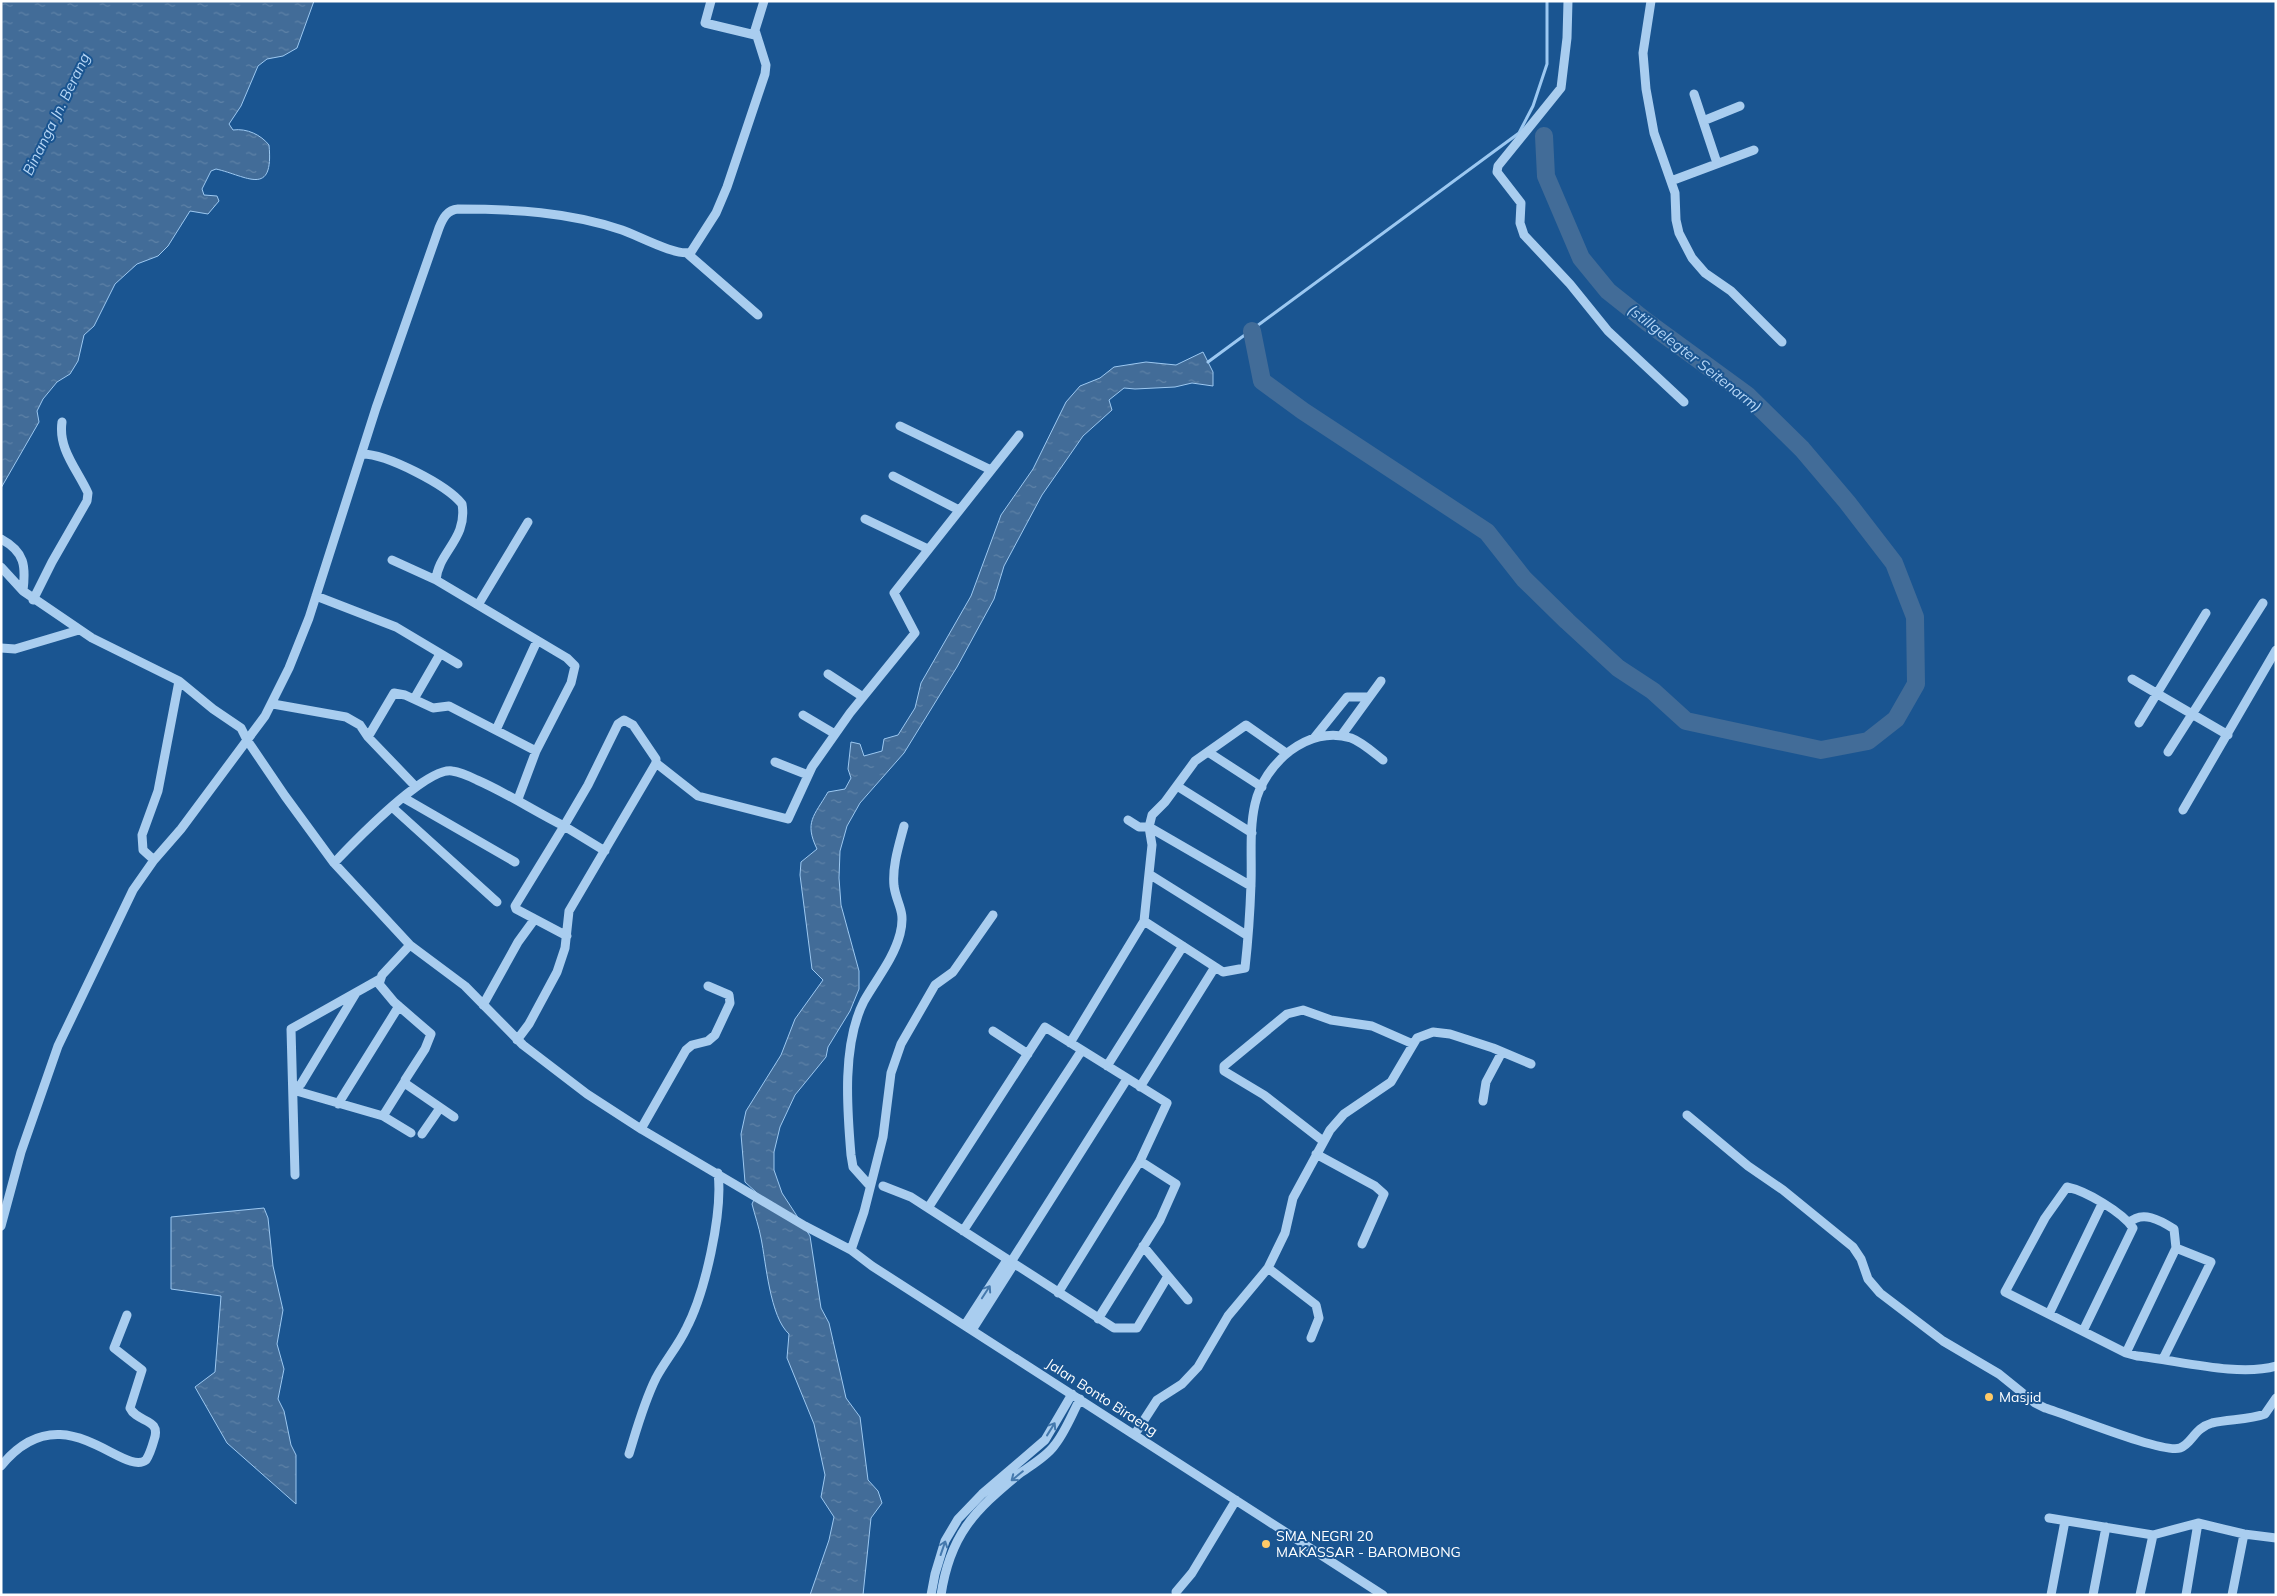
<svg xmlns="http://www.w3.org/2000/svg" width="2277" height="1596" font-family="Mulish,sans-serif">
<defs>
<pattern id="water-ripples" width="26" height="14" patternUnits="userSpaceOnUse" patternTransform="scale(1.25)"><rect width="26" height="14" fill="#426c98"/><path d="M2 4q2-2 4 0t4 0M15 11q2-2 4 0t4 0" fill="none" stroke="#5e82a7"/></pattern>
</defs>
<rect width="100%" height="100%" fill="#1a5591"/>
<!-- water -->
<path fill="url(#water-ripples)" stroke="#9cc8f1" d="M1 1H314L297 48 283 56 267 59 258 66 241 106 229 124 233 130C247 128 261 135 269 145 274 198 247 176 216 169L211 171 202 189 204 195 217 196 219 201 208 214 190 211 168 246 158 256 137 264 115 284 94 326 84 335 78 361 70 374 57 382 43 399 37 411 39 422 1 488Z
M1203 352 1213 372V386L1192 383 1175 387 1135 389 1124 388 1109 400 1112 410 1083 436 1042 495 1004 566 994 599 957 667 904 753 860 803 847 826 840 851 839 878 841 905 859 971V989L850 1011 828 1047 826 1057 795 1095 780 1127 774 1152V1170L782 1193 810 1236 821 1308 829 1323 846 1398 860 1417 868 1480 878 1491 882 1503 871 1518 863 1595H810L829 1540 834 1517 821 1497 825 1475 814 1424 787 1358 789 1334C770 1317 766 1263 761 1238 759 1227 755 1216 752 1204L757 1193 745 1182 741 1134 746 1111 781 1055 795 1019 823 980 812 969 800 875 801 862 817 849C804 822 814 816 828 792L845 789 851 778 848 769 851 742 860 744 864 756 882 751 884 739 898 735 915 708 921 683 971 596 1001 515 1033 469 1066 402 1080 386 1100 378 1114 367 1146 362 1176 365Z
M264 1208 268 1218 273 1266 283 1310 277 1344 284 1369 278 1399 284 1411 291 1445 296 1455V1504L227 1443 195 1387 215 1372 221 1296 171 1289V1217Z"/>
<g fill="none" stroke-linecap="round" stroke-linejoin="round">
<!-- stream -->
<path stroke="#9cc8f1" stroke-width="3" d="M1208 362 1519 133 1533 106 1547 64V1"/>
<!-- river -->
<path stroke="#426c98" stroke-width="18" d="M1252 331 1262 381 1303 411 1487 532 1524 579 1567 621 1618 668 1653 691 1686 721 1821 750 1868 741 1896 719 1916 684 1915 617 1894 563 1847 502 1802 449 1747 395 1647 322 1608 291 1581 258 1546 176 1544 136"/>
<!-- minor -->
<path stroke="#a9cdef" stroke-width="9" d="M711 1 705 23 755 35
M1568 1 1567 38 1561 88 1498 166 1497 172 1521 203 1520 223 1524 235 1570 284 1608 331 1684 402
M1651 1 1643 53 1646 89 1654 133 1675 193 1676 220 1679 233 1692 258 1705 273 1731 291 1782 342
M1694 94 1717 163
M1703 121 1740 106
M1671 181 1754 150
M688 254 758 315
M900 426 991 470
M362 454C387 454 447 485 462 504 468 539 438 552 436 580
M893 476 959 510
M865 519 928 549
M1 539C25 552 26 566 23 591L92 638 179 681 158 791 142 835 143 850 154 860
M392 560 436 580 567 658 575 666 571 683 536 751 518 799
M1 567 23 591
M316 596 396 627 458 664
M33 600 52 562 87 501 88 493C77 469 58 449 62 422
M478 605 528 522
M1 648 15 649 79 630
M828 674 863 697
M2132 679 2228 735
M179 681 213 709 241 728 247 740 285 796 334 863 410 945 465 986 523 1045 587 1094 641 1129 805 1226 851 1250 872 1266 1383 1595
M414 699 440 654
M273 704 346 717 360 725 368 737
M803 715 835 734
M2139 723 2206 613
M496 730 537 641
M1341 736 1381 681
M1314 738 1347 697H1369
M1208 752 1262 787
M2168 752 2263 603
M775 762 808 775
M656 763 698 796 788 819 812 767 850 713 915 633 894 593 1019 435
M1177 786 1252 833
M416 787 368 737 394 693 405 695 433 708 449 706 536 751
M404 798 515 862
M392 807 497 902
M2183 810 2276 650
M1128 820 1139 827H1149L1251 886
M334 863C353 843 426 767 452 771 460 772 469 776 477 780 507 793 534 811 564 826L588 785 618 724 624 720 633 725 656 759V763L569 911 565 948 557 972 529 1024 517 1040
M1149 874 1248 936
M1144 921 1223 972 1245 968C1248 941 1250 913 1251 884 1252 858 1249 830 1255 804 1264 764 1308 724 1351 738 1362 742 1374 753 1383 760
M567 936 516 909 515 906 564 826 605 851
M410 945 382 975 379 984 394 1002 431 1034 425 1049 405 1080 406 1084 454 1117
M483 1005 518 942 534 920
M993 1031 1028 1054
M1070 1043 1144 921 1152 845 1149 827 1152 815 1165 802 1195 761 1246 725 1286 753
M1107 1066 1183 946
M1140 1087 1215 967
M293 1090 383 1116 405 1081
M293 1090 301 1084 356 993
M1483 1101 1486 1082 1502 1052
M338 1104 399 1006
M1687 1115 1748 1166 1783 1190 1853 1247 1861 1259 1868 1279 1880 1293 1943 1341 1999 1374 2035 1403 2045 1408C2069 1415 2163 1454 2180 1448 2192 1444 2194 1428 2212 1423 2229 1419 2249 1420 2265 1414L2276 1398
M383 1116 411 1133
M641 1129 686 1050 692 1045 708 1041 715 1035 730 1003 729 995 708 986
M422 1134 440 1108
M1323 1141 1264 1095 1224 1071V1066L1287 1014 1303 1010 1331 1020 1372 1026 1413 1044
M1316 1154 1375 1186 1384 1194 1362 1244
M295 1175 291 1029 380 979
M870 1186 853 1167 851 1155C847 1108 842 1044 864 1001 877 978 893 960 900 934 906 910 897 906 894 886 892 866 899 845 904 826
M883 1186 911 1197 1114 1328H1137L1168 1276
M928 1208 1045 1027 1167 1103 1140 1161 1058 1293
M2129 1223C2142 1210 2160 1220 2174 1229L2176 1248 2211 1262 2163 1359
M1 1226 21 1152 58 1046 133 890 154 860 181 829 265 716 289 668 309 618 376 408 439 228C443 218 447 210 458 209 513 209 569 212 622 230 637 235 677 257 691 252L716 213 727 187 765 74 766 65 755 30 764 1
M963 1231 1082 1050
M1143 1246 1188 1300
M2176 1248 2126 1353 2137 1356C2177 1360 2238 1377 2276 1366
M851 1250 864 1212 883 1137 891 1073 901 1044 935 985 953 972 993 915
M1011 1262 1127 1079
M1268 1268 1316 1305 1319 1318 1311 1338
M2049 1314 2102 1204
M1098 1319 1160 1220 1176 1184 1140 1161
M965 1325 1007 1260
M972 1330 1014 1264
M2083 1331 2133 1228C2122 1212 2086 1191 2067 1187L2045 1218 2005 1292 2126 1353
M1135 1434 1157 1400 1182 1384 1198 1367 1228 1316 1268 1268 1285 1233 1293 1198 1330 1130 1344 1114 1391 1082 1417 1038 1433 1032 1450 1034 1493 1048 1531 1064
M629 1454C637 1428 644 1402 656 1378 665 1361 678 1346 686 1329 705 1293 723 1213 718 1173
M1 1466C63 1390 123 1478 146 1460 150 1454 152 1447 154 1440 162 1418 137 1423 130 1408L142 1370 114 1348 127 1315
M2049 1518 2153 1535 2198 1523 2244 1534 2276 1538
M1176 1592 1192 1573 1236 1500
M931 1595 935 1574 945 1541 958 1519 982 1494 1045 1440 1072 1394
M941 1595C950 1535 974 1511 1019 1474 1030 1466 1046 1457 1054 1446 1065 1433 1072 1414 1080 1399
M2051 1595 2065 1521
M2093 1595 2106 1527
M2140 1595 2153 1535
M2186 1595 2198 1523
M2232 1595 2244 1534"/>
</g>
<!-- one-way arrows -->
<defs><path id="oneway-shaft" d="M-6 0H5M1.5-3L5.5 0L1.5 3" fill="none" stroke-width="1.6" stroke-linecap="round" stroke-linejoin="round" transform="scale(1.25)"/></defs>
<g stroke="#4579ad">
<use href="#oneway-shaft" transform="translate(986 1292) rotate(-57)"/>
<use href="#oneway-shaft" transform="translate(1051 1429) rotate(-58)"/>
<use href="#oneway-shaft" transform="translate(1017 1476) rotate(141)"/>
<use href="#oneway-shaft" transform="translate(943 1548) rotate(-71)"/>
</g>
<!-- markers -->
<g fill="#ffca67" stroke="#1a5591" stroke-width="2">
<circle cx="1989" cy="1397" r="5"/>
<circle cx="1266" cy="1544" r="5"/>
</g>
<g text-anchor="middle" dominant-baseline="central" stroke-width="4" stroke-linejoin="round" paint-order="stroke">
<!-- street labels -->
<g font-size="14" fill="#fff" stroke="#1a5591">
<text transform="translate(1102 1397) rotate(33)">Jalan Bonto Biraeng</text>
</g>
<!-- poi labels -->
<g font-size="14" fill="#fff" stroke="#1a5591" text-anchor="start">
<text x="1999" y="1397">Masjid</text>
<text x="1276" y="1536">SMA NEGRI 20<tspan x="1276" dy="16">MAKASSAR - BAROMBONG</tspan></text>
</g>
<!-- water labels -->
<g font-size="15" font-style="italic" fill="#b5d6f6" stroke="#1a5591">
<text transform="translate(56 114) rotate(-64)">Binanga Jn. Berang</text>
<text transform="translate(1695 358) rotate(38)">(stillgelegter Seitenarm)</text>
</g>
</g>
<!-- border -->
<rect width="2277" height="1596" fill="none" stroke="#ffffff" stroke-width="5"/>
</svg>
